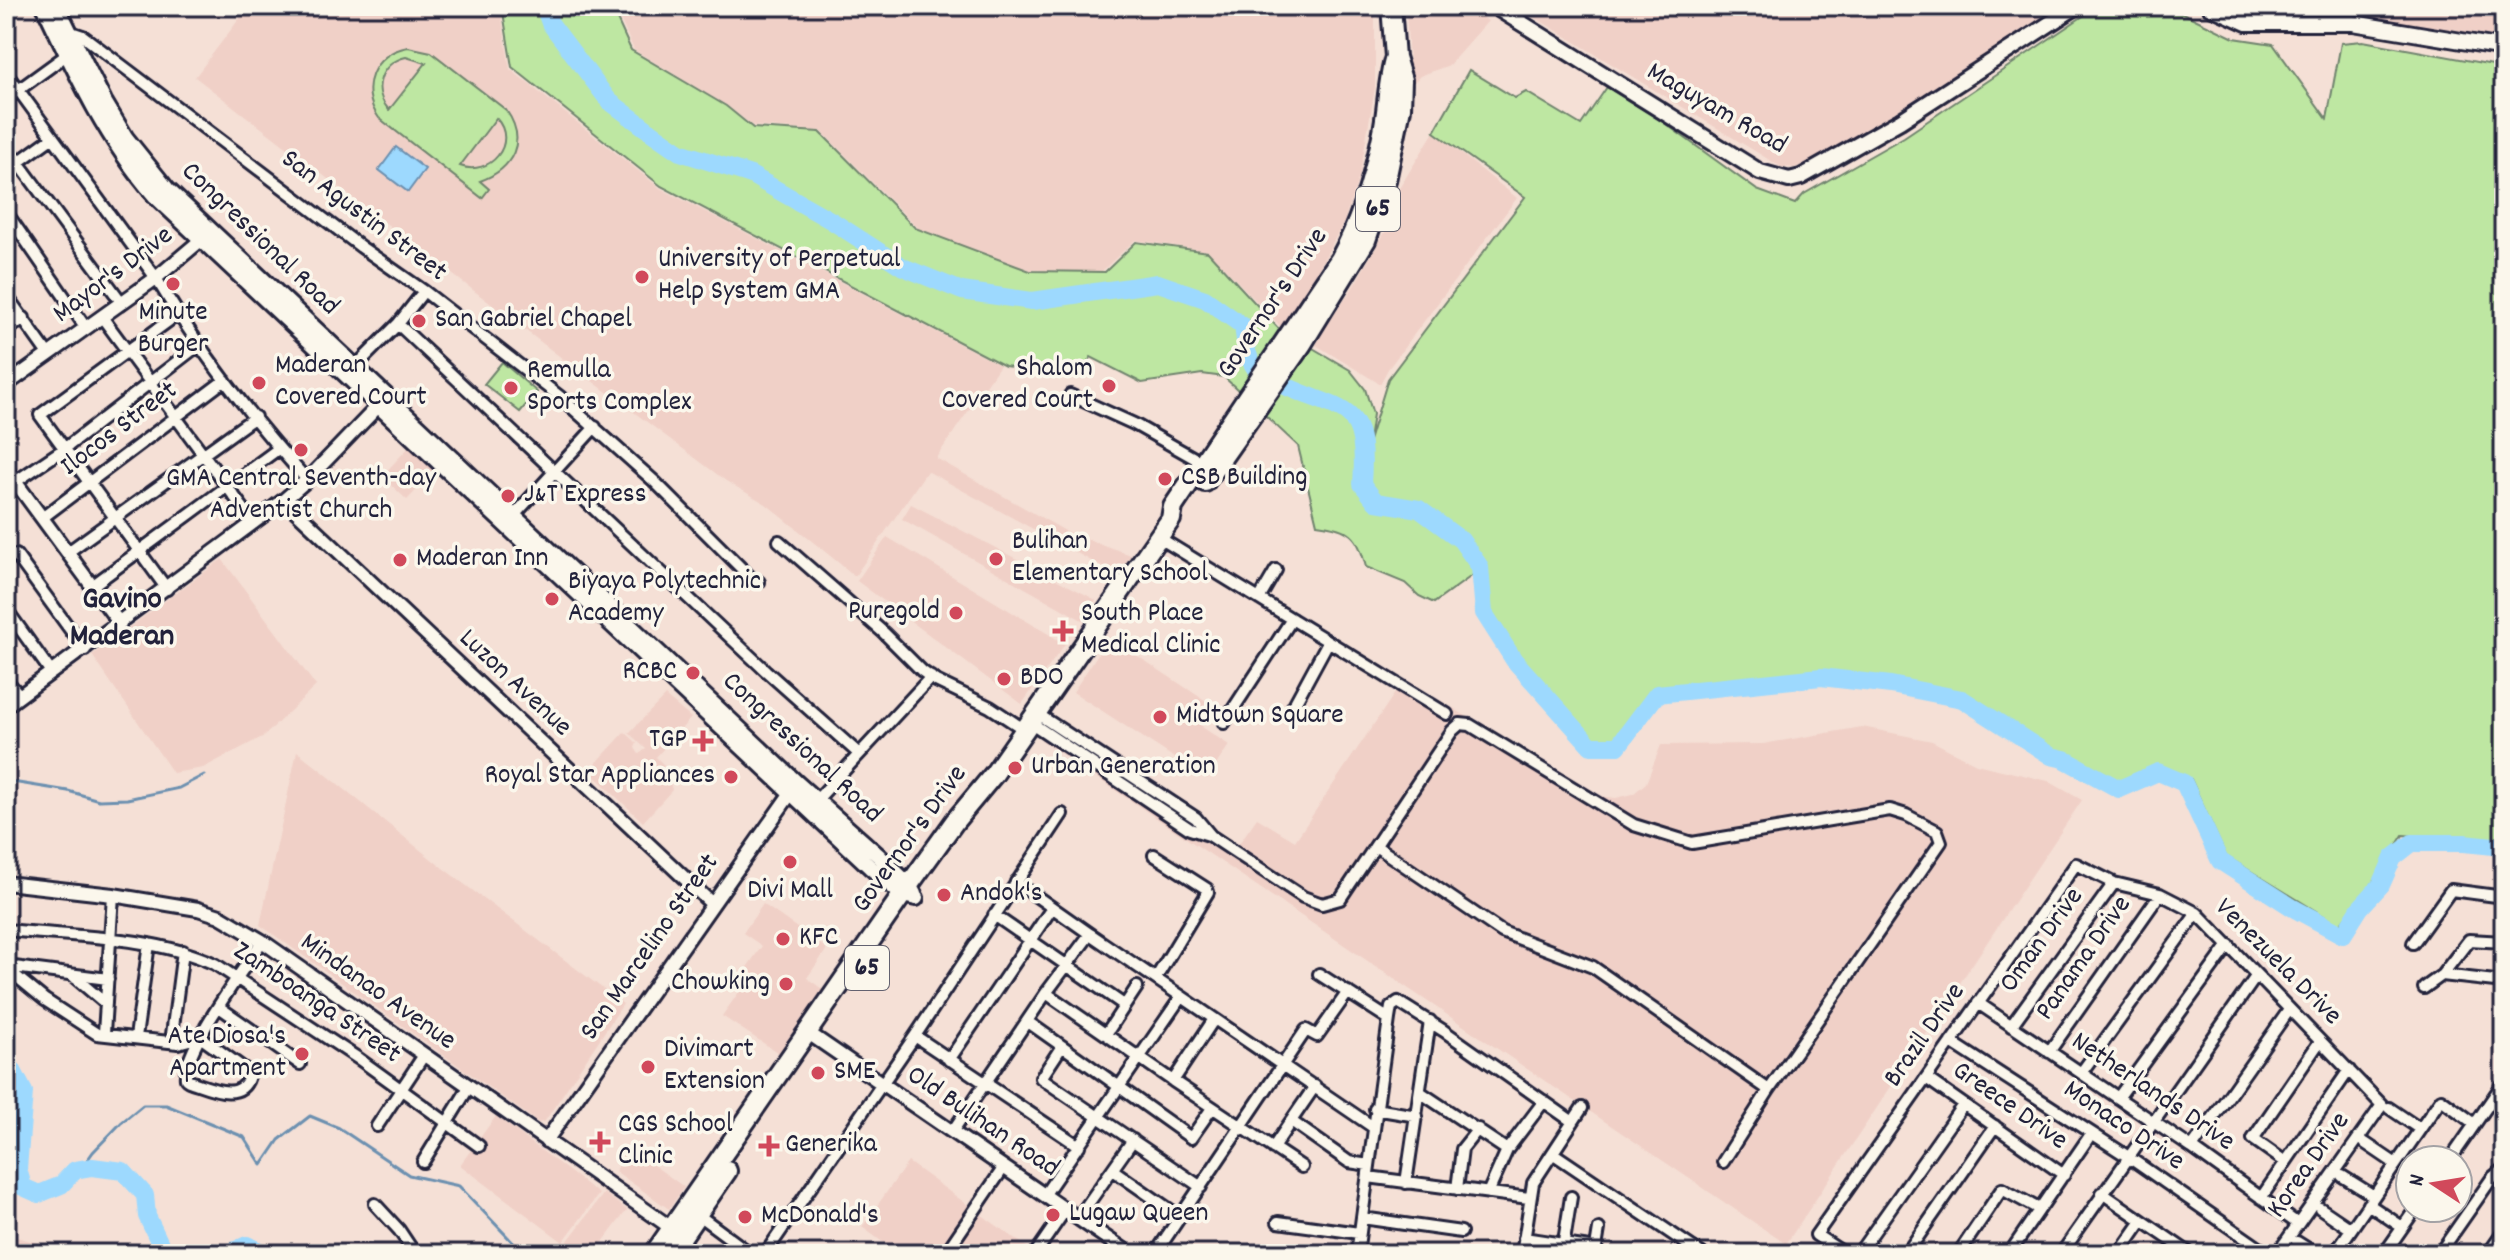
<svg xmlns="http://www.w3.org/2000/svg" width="2510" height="1260" font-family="Dekko,sans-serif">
<rect width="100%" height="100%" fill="#f5e0d6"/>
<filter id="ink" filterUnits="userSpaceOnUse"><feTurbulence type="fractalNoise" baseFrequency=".0125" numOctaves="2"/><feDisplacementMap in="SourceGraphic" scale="16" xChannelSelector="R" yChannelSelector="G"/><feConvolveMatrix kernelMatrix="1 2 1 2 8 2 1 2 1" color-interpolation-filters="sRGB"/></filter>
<g filter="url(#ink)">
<!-- built -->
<path fill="#f0d0c7" d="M249 6H500L510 69 660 188 1000 365 936 458 1067 532 1131 555 1117 575 927 471 855 576 766 504 726 481 576 369 195 77Z
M614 6H930L920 17 932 6H1375V88L1360 174 1344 222 1311 283 1281 327 1208 251 1135 240 1101 272 1030 270 920 230 821 131 753 126 727 106 634 50Z
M1406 6H1466L1488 21 1449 65 1420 76 1410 86Z
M1516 6H2061L1947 81 1811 162 1794 168 1781 167Z
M2219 6H2504V46L2356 22H2248Z
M1434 132 1517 198 1388 369 1380 384 1316 345 1326 326 1350 292 1388 227 1398 190Z
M409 447 435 471 407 500 382 476Z
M911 504 1096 600 1082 620 902 519Z
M887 537 1065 644 1022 704 857 581Z
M222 559 316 686 264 736 203 768 173 773 92 655Z
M1109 637 1215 707 1202 727 1229 745 1207 779 1073 692Z
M1397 690 1443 718 1453 708 1592 795 1616 798 1633 794 1646 783 1661 745 1763 744 1862 727 1932 741 1976 764 2048 781 2082 800 1786 1244 1041 740 1054 720 1238 845 1257 818 1295 841Z
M665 696 691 718 656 757 664 765 659 773 670 783 672 790 643 822 589 771 625 732 637 743 635 748 639 754 646 749 629 733Z
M297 751 439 865 623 1004 545 1121 539 1123 260 925Z
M763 904 827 949 807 978 825 991 780 1054 722 1016 739 992 733 987 762 946 743 933Z
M496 1116 599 1194 563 1242 460 1165Z
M631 1149 684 1187 669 1209 615 1171Z
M908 1162 1031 1250 1028 1254H899L862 1227Z
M604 1193 627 1210 594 1254H558Z
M6 1234 77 1254H6Z"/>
<!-- green -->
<path fill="#bee7a2" stroke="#70846e" stroke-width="2" fill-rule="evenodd" d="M502 6H611L631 50 726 106 753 128 820 132 915 228 1030 271 1105 272 1136 242 1208 252 1277 327 1350 370 1365 389 1373 414 1369 441 1388 379 1525 197 1434 132 1469 70 1515 98 1526 92 1581 125 1607 87 1663 122 1757 190 1795 204 1804 194 1904 137 2098 6H2168L2234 38 2273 44 2327 119 2341 43 2363 41 2504 67V842L2403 835 2374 881 2339 925 2226 856 2191 779 2156 767 2118 785 1993 716 1962 694 1881 680 1822 674 1655 690 1616 741 1593 743 1517 657 1489 611 1484 567 1434 603 1419 596 1405 583 1366 567C1357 534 1351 529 1317 524L1298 446 1224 377 1202 374 1142 383 1091 357 1080 377 1054 365 1045 372 1005 366 661 186 512 67Z
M408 47 431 52 506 110C528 141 513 169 480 181L489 189 482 198 379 118C358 89 373 53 408 47ZM406 57 426 63 389 110C371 90 380 63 406 57ZM496 118C519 143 490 177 460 166Z
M502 362 537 392 520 412 484 384Z"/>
<!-- water -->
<path fill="#9dd9fe" stroke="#6c90b0" stroke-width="2" d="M396 147 425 169 408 192 379 170Z"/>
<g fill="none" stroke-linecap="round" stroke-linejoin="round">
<!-- stream -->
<path stroke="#6c90b0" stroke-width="3" d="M6 781 68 791 99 800 127 799 179 788 204 775
M81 1169 93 1152 121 1123 143 1105H166L244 1137 262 1165 279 1140 310 1116 339 1128 409 1175 459 1186 524 1254"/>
<!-- river -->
<path stroke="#9dd9fe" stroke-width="18" d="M544 6 550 23 609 101 651 132 680 152 751 175 832 221 903 267 962 291 1032 301 1158 283 1205 299 1243 326C1245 340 1246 356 1255 368 1260 376 1272 380 1281 384 1344 414 1368 400 1362 484L1376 502 1419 509 1461 540 1480 567 1484 613 1514 660 1591 746H1618L1657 694 1821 677 1891 685 1962 699 2051 756 2064 759 2119 789 2158 772 2184 783 2220 861 2293 908 2343 935 2360 908 2381 885 2393 858 2412 843H2464L2504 847
M6 1065 12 1069 24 1092 18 1169 23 1187 39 1194 61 1185 75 1170 92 1167 123 1171 145 1195 147 1216 165 1254
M227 1254 247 1245 265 1254"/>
<!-- minor casing -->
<g stroke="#22223b" stroke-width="16">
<path id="minor" d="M71 32 83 36 361 247 424 291 559 396 654 481 751 578 759 582
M6 73 156 278C199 350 251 418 307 480
M6 99 72 51
M6 146 122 303
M6 171 53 137
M6 212 86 328
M6 295 48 354
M102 317 254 523
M398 324 766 671 858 753
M6 331 24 318
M355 367 398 324 424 291
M1070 395 1134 424 1203 463
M15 482 64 449 200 344
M42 518 225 380
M510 520 595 427
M1158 537 1447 714
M779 541 884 633 922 671 936 681 990 707 1025 730
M68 552 255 417
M16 555 85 650
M92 586 278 449
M167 589 40 415 178 314
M1259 599 1276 570
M6 609 51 672
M1036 713 1196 818 1211 836 1303 897 1322 904 1340 899 1452 731 1460 724 1470 725 1634 825 1692 843 1890 810 1906 815 1937 831 1941 842 1769 1090 1723 1162
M1289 714 1328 642
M1030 722 1190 829 1209 835
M1224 723 1292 619
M812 805 931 677
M1377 847 1502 932 1593 967 1769 1090
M1154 855 1207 889 1208 892 1156 978
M1016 882 1090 934
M994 915 1124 1005
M6 930C75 937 151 935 215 964L359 1059 479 1146
M2413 943 2451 890 2504 897
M6 966 108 979
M6 968 45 1000 97 1034 178 1043 200 1037
M1319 974 1389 1019 1391 1007 1398 1002 1444 1031 1573 1122
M72 975 106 1004
M2442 975 2504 982
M2424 988 2442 975 2469 940 2504 942
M1046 993 1173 1081
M1978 1003 2192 1148 2298 1224
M219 1007 300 1064
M1214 1019 1173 1081 1302 1167
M1028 1022 1062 1046
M2011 1026 2114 883
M104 1033 113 895
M1106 1034 1137 987
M915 1036 1079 1146
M136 1037 149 944
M200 1037 246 1070 249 1076C241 1104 208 1087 189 1081L186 1079C182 1051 245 968 262 941
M171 1042 183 951
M1951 1042 2127 1156 2268 1254
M2049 1052 2160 894
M949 1060 1052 908
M2081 1073 2197 913
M1926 1078 2064 1175
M1315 1086 1291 1121 1349 1162 1369 1165
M1420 1092 1507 1150
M2118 1098 2229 945
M2389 1108 2420 1129
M1375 1109 1417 1116
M377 1126 424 1055
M952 1132 1046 993 1090 934 1373 1127
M2365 1143 2396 1164
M1273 1148 1291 1121
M2192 1148 2289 1010
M1554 1154 1702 1254
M2450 1160 2504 1082
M2284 1161 2253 1139 2320 1041
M423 1162 469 1087
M1113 1170 1179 1216
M2342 1176 2374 1196
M1368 1177 1529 1198
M1406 1183 1430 1021
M1201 1187 1041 1078 1062 1046 1191 1138 1212 1108
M1457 1189 1462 1149 1478 1129
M1488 1193 1507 1150 1544 1101
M2102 1193 2191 1254
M1045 1194 1181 997
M2261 1198 2349 1070
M375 1204 399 1230 415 1254
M2368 1204 2402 1227
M2320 1208 2351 1229
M697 1214 751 1254
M1078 1218 1133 1140
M1362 1218 1461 1232
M1278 1222 1359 1233
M1524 1238 1596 1249
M2297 1242 2316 1254
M765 1254 915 1036 1062 814
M945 1254 1004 1167
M1035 1254 1066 1209
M1155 1254 1306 1030 1317 1036 1348 992
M1357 1254 1389 1019
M1522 1254 1533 1183 1582 1108
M1562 1254 1571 1197
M1595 1254 1599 1229
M1778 1254V1253
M1845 1254 1816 1235 2076 864 2114 883 2160 894 2197 913 2382 1105 2277 1254
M1858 1254 1963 1105
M1906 1254 1995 1126
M1958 1254 2002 1189 2039 1209
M2009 1254 2091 1134
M2061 1254 2257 975
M2119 1254 2142 1221
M2334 1254 2441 1099 2475 1124
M2384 1254 2416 1208
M2439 1254 2492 1178 2504 1168
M2488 1254 2504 1231"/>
</g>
<!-- tertiary casing -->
<g stroke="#22223b" stroke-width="18">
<path id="tertiary" d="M6 385 156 278 208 234
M6 469 120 624
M284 500 711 903
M6 681 18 695
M6 706 284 500 307 480 385 399
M6 883 113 895 198 909 220 916 262 941 677 1232
M807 1032 1130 1254
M546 1141 795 787"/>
</g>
<!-- secondary casing -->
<g stroke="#22223b" stroke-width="20">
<path id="secondary" d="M44 6C76 74 106 139 155 196L870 867 902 895 916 898
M57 6 104 101 126 138 167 189 798 784 879 856 909 885 914 894
M1494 6 1760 172 1789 180 1801 177 1900 121 2077 6
M2209 6 2247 23H2353L2504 48"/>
</g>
<!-- trunk casing -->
<g stroke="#22223b" stroke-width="24">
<path id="trunk" d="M1205 482 1302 344 1366 240 1385 185 1401 108 1402 80 1395 57 1391 6
M654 1254 909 885 955 821 994 774 1171 519 1173 507 1340 259C1361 221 1373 180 1382 136 1388 110 1387 83 1395 57
M670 1254 727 1171"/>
</g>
<!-- minor -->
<use href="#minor" stroke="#fbf7ec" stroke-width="10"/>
<!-- tertiary -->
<use href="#tertiary" stroke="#fbf7ec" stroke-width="12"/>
<!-- secondary -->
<use href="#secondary" stroke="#fbf7ec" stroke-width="14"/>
<!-- trunk -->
<use href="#trunk" stroke="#fbf7ec" stroke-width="18"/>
</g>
</g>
<!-- markers -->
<g fill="#d1495b" stroke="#fbf7ec" stroke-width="3">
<circle cx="642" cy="277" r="8"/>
<circle cx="173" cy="284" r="8"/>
<circle cx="419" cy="321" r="8"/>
<circle cx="259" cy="383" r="8"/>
<circle cx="1109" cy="386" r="8"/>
<circle cx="511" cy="388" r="8"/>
<circle cx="301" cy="450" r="8"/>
<circle cx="1165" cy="479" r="8"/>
<circle cx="508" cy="496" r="8"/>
<circle cx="996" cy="559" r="8"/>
<circle cx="400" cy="560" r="8"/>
<circle cx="552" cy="599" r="8"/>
<circle cx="956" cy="613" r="8"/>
<path d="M1059 619h8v8h8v8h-8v8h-8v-8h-8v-8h8z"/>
<circle cx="693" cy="673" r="8"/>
<circle cx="1004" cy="679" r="8"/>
<circle cx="1160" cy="717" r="8"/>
<path d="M699 729h8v8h8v8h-8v8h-8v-8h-8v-8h8z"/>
<circle cx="1015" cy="768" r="8"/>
<circle cx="731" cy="777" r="8"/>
<circle cx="790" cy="862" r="8"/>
<circle cx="944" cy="895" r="8"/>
<circle cx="783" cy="939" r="8"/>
<circle cx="786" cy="984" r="8"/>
<circle cx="302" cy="1054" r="8"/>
<circle cx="648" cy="1067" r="8"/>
<circle cx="818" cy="1073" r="8"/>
<path d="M596 1130h8v8h8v8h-8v8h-8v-8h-8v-8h8z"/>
<path d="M765 1134h8v8h8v8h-8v8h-8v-8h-8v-8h8z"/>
<circle cx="1053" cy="1215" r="8"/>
<circle cx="745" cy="1217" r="8"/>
</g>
<g text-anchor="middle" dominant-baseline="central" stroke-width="7" stroke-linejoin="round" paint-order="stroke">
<!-- shield labels -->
<g fill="#fbf7ec" stroke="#636270" stroke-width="2">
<rect x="1356" y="187" width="44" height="44" rx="6"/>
<rect x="845" y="946" width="44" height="44" rx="6"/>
</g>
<g font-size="26" font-weight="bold" fill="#22223b">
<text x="1378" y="209">65</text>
<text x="867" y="968">65</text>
</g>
<!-- street labels -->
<g font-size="28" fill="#22223b" stroke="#fbf7ec">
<text transform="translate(1716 110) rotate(30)">Maguyam Road</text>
<text transform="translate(363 217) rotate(37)">San Agustin Street</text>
<text transform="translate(259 240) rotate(44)">Congressional Road</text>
<text transform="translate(114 276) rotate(-37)">Mayor's Drive</text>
<text transform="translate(1274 304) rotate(-56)">Governor's Drive</text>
<text transform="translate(120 430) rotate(-37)">Ilocos Street</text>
<text transform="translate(514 684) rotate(43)">Luzon Avenue</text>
<text transform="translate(801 749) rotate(43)">Congressional Road</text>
<text transform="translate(911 840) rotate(-54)">Governor's Drive</text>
<text transform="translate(2043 941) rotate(-54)">Oman Drive</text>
<text transform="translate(651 948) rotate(-55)">San Marcelino Street</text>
<text transform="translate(2085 959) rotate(-55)">Panama Drive</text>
<text transform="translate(2277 963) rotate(45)">Venezuela Drive</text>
<text transform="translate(377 993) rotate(35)">Mindanao Avenue</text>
<text transform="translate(316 1004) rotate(34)">Zamboanga Street</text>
<text transform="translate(1926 1036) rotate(-55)">Brazil Drive</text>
<text transform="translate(2152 1093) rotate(34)">Netherlands Drive</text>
<text transform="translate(2009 1107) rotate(35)">Greece Drive</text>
<text transform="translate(982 1123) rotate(34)">Old Bulihan Road</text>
<text transform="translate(2123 1127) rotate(34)">Monaco Drive</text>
<text transform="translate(2310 1166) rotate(-55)">Korea Drive</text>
</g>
<!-- poi labels -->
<g font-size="28" fill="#22223b" stroke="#fbf7ec" text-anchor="start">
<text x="658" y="261">University of Perpetual<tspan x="658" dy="32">Help System GMA</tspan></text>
<text x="173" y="314" text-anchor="middle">Minute<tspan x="173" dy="32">Burger</tspan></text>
<text x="435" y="321">San Gabriel Chapel</text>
<text x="275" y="367">Maderan<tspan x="275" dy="32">Covered Court</tspan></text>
<text x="1093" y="370" text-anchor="end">Shalom<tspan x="1093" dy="32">Covered Court</tspan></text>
<text x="527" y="372">Remulla<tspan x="527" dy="32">Sports Complex</tspan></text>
<text x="1181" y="479">CSB Building</text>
<text x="301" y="480" text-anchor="middle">GMA Central Seventh-day<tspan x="301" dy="32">Adventist Church</tspan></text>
<text x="524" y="496">J&amp;T Express</text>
<text x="1012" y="543">Bulihan<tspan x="1012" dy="32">Elementary School</tspan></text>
<text x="416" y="560">Maderan Inn</text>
<text x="568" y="583">Biyaya Polytechnic<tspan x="568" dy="32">Academy</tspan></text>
<text x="940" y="613" text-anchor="end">Puregold</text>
<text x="1081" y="615">South Place<tspan x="1081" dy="32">Medical Clinic</tspan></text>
<text x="677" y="673" text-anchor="end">RCBC</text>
<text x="1020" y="679">BDO</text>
<text x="1176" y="717">Midtown Square</text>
<text x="687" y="741" text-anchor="end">TGP</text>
<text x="1031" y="768">Urban Generation</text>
<text x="715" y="777" text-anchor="end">Royal Star Appliances</text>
<text x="790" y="892" text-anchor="middle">Divi Mall</text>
<text x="960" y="895">Andok's</text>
<text x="799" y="939">KFC</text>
<text x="770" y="984" text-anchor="end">Chowking</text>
<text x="286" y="1038" text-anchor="end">Ate Diosa's<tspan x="286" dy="32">Apartment</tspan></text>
<text x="664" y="1051">Divimart<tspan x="664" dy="32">Extension</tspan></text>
<text x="834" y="1073">SME</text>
<text x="618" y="1126">CGS School<tspan x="618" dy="32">Clinic</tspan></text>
<text x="785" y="1146">Generika</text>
<text x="1069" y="1215">Lugaw Queen</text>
<text x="761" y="1217">McDonald's</text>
</g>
<!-- quarter labels -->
<g font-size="32" font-weight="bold" fill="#22223b" stroke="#fbf7ec">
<text x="122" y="601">Gavino<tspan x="122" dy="37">Maderan</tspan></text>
</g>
</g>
<!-- margin -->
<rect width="2510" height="1260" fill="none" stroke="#fbf7ec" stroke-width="32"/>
<rect x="16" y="16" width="2478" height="1228" fill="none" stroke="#22223b" stroke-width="3" filter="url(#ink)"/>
<!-- north arrow -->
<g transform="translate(2434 1184) rotate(282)"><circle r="38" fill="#fbf7ec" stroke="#a4a2a5" stroke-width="2"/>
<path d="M0-6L14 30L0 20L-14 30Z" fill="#d1495b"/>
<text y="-12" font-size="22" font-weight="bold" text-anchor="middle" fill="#22223b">N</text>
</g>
</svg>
